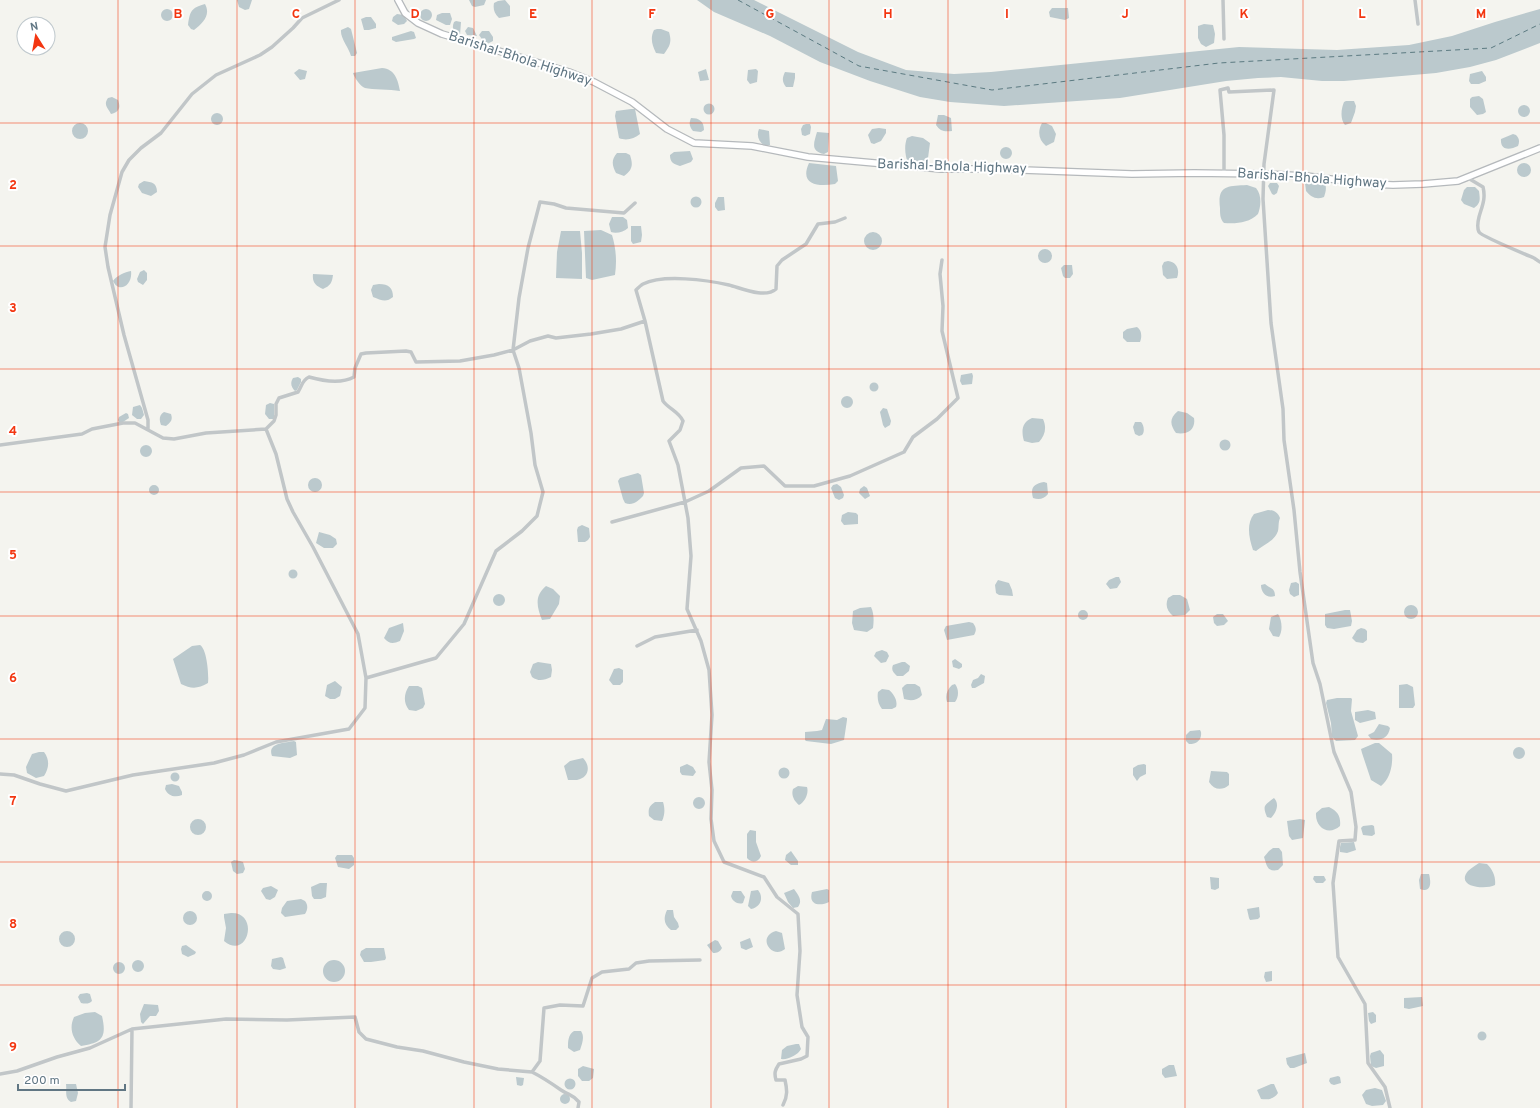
<svg xmlns="http://www.w3.org/2000/svg" width="1540" height="1108" font-family="Overpass,sans-serif">
<rect width="100%" height="100%" fill="#f4f4ef"/>
<!-- water -->
<path fill="#bbc9cd" d="M237 0H252L249 9 245 10 239 7Z
M469 0H486L484 5 475 7 472 6Z
M505 0 510 6V16L499 18C494 13 493 9 494 3L498 1Z
M697 0H754L858 52 906 70 954 74 991 72 1239 47 1337 50 1409 45 1452 36 1495 22 1540 9V43L1496 60 1470 67 1436 73 1344 81H1322L1281 77 1258 78 1226 81 1120 98 1004 106 950 102 920 97 870 81 820 62 770 36 714 12Z
M205 4C211 15 203 23 194 30L191 29 188 25C190 11 191 8 205 4Z
M1052 8H1068L1069 18 1065 20 1050 17 1049 12Z
M161 15a6 6 0 1 1 12 0a6 6 0 1 1-12 0Z
M420 15a6 6 0 1 1 12 0a6 6 0 1 1-12 0Z
M442 13H450L452 19 450 25H446L436 20 437 15Z
M397 14 404 15 407 21 404 24 398 25 392 21 393 17Z
M366 17H371L376 24V28L369 30H364L361 19Z
M456 21 461 22 460 35H455C453 31 452 26 454 22Z
M1204 24 1213 25 1215 34 1214 43 1206 47 1201 44 1198 38V26Z
M348 27 351 29 357 53 355 56H351C349 48 340 38 341 30Z
M468 27 473 28 477 36 467 35 465 31Z
M657 29H661L669 32C672 42 670 46 664 54L656 53C652 45 650 38 654 30Z
M411 31 414 32 416 38 414 39 396 42 392 40V37Z
M482 31H489L493 37V41L489 43 484 42 479 35Z
M382 68C395 69 398 80 400 91 390 89 372 90 365 88 360 86 354 77 353 73Z
M299 69 307 71 305 79 300 80 294 73Z
M706 69 709 80 700 81 698 72Z
M756 69 758 71 757 82 750 84 747 80 748 70Z
M1482 71 1486 77V81L1479 84H1471L1469 81 1470 74Z
M785 72 795 73V78L793 87H786C782 82 782 78 785 72Z
M1479 96 1483 99 1486 112 1483 114 1477 115 1470 107V99L1472 97Z
M112 97 118 100C121 108 119 112 111 114 108 108 103 105 108 98Z
M1346 101H1354L1356 106 1355 112 1351 123 1345 125C1340 119 1341 109 1344 102Z
M703.5 109a5.5 5.5 0 1 1 11 0a5.5 5.5 0 1 1-11 0Z
M1518 111a6 6 0 1 1 12 0a6 6 0 1 1-12 0Z
M631 109H635L640 134C634 139 626 141 619 138L615 116 616 111Z
M211 119a6 6 0 1 1 12 0a6 6 0 1 1-12 0Z
M938 115H944L951 118 952 131C944 132 940 131 936 125Z
M691 118C699 118 704 121 704 130L701 132 693 131C689 126 689 123 691 118Z
M72 131a8 8 0 1 1 16 0a8 8 0 1 1-16 0Z
M1042 123H1046L1052 126 1056 134 1054 142 1046 146C1039 140 1037 132 1042 123Z
M806 124H810L811 127 810 134 805 136 802 135 801 129 803 125Z
M879 128 886 129V133L881 141 874 144 871 143 868 135 872 129Z
M759 129 769 131 770 145 765 146C759 142 756 136 759 129Z
M817 132 829 133 828 152 824 154C810 151 814 143 817 132Z
M1513 134 1516 135C1519 138 1520 141 1518 146 1510 150 1500 151 1501 139Z
M912 136 923 138 930 143 928 158C922 164 916 166 908 163 905 155 904 146 907 138Z
M1000 153a6 6 0 1 1 12 0a6 6 0 1 1-12 0Z
M690 151 693 159 691 162 680 166C674 164 670 163 670 155L674 152Z
M617 153H626L630 155C633 164 633 170 624 176L616 173C612 165 611 160 617 153Z
M809 163 836 166 838 181 835 184C818 187 799 185 809 163Z
M1517 170a7 7 0 1 1 14 0a7 7 0 1 1-14 0Z
M1313 180 1324 182C1327 186 1326 192 1324 197 1316 200 1311 197 1306 191L1305 183Z
M144 181C152 182 157 183 157 192L151 196 142 193 138 187 139 184Z
M1270 183H1277L1279 186 1277 193 1274 195 1272 194 1268 186Z
M1247 185 1256 188C1262 195 1261 206 1258 214 1249 223 1236 224 1224 223 1220 219 1220 214 1220 208 1217 185 1228 186 1247 185Z
M1467 187H1475L1479 191C1480 199 1481 203 1474 208L1464 204 1461 200 1464 190Z
M690.5 202a5.5 5.5 0 1 1 11 0a5.5 5.5 0 1 1-11 0Z
M718 197H724L725 210 718 211 715 207V203Z
M612 217H623L627 220 628 228C624 232 616 234 611 232L609 224Z
M631 226H641L642 235 641 242 633 244 631 241Z
M601 230 612 235C616 248 617 261 615 275L592 280 586 278 584 231Z
M561 231H580L582 253V279L556 278 557 252Z
M864 241a9 9 0 1 1 18 0a9 9 0 1 1-18 0Z
M1038 256a7 7 0 1 1 14 0a7 7 0 1 1-14 0Z
M1168 261C1177 262 1180 270 1177 278L1167 279 1163 275 1162 266 1164 262Z
M1064 265H1072L1073 274 1070 278H1065L1063 276 1061 268Z
M144 270 147 273V280L143 285 138 282 137 279 140 272Z
M131 271C133 285 119 294 113 281 116 276 125 272 131 271Z
M313 274 333 275C332 283 330 286 323 289 316 286 312 283 313 274Z
M379 284C389 284 393 288 393 297 386 303 381 300 373 297L371 290 373 285Z
M1137 327C1142 330 1142 337 1140 342H1127L1123 338V332L1127 329Z
M972 373 973 376 972 384 962 385 960 381 961 375Z
M298 377 301 379V382L297 390 295 391C291 387 290 383 293 378Z
M869.5 387a4.5 4.5 0 1 1 9 0a4.5 4.5 0 1 1-9 0Z
M841 402a6 6 0 1 1 12 0a6 6 0 1 1-12 0Z
M270 403 274 404V419H269L265 414 266 405Z
M140 405 142 408 144 415 141 419H137L132 415 133 407Z
M883 408 887 409 891 421 890 425 885 428 883 425 880 412Z
M1178 411 1187 413 1194 418C1196 430 1187 435 1176 433 1170 425 1169 418 1178 411Z
M164 412 171 414C173 420 171 422 166 426L161 425C159 420 159 415 164 412Z
M126 413 128 414 129 418 123 422H119L118 420 119 417Z
M1032 418 1043 419C1047 428 1045 435 1039 442L1032 443 1024 441C1021 431 1022 422 1032 418Z
M1135 422H1141C1144 425 1145 432 1142 435L1139 436 1135 434 1133 427Z
M1219.5 445a5.5 5.5 0 1 1 11 0a5.5 5.5 0 1 1-11 0Z
M140 451a6 6 0 1 1 12 0a6 6 0 1 1-12 0Z
M638 473 641 475 644 493 643 496C638 501 633 506 625 503L623 499 618 481 620 478Z
M308 485a7 7 0 1 1 14 0a7 7 0 1 1-14 0Z
M1044 482 1047 483 1048 494C1044 499 1039 500 1033 498 1030 487 1034 484 1044 482Z
M837 484 841 487 844 495 843 498 839 500 835 498 831 488 833 485Z
M149 490a5 5 0 1 1 10 0a5 5 0 1 1-10 0Z
M864 486 867 488 870 496 865 499 859 493 860 489Z
M1268 510C1274 510 1278 513 1280 518 1278 523 1279 527 1278 531 1275 541 1263 545 1256 551L1253 550C1249 538 1246 524 1254 514Z
M848 512 856 513 858 515V524L844 525 841 521 842 515Z
M582 525 589 528 590 537 588 540 585 542H578L577 530 578 527Z
M319 532 330 535 336 539 337 544 333 548H324L316 543Z
M288.5 574a4.5 4.5 0 1 1 9 0a4.5 4.5 0 1 1-9 0Z
M1116 577H1119L1121 582 1117 588 1110 589 1106 584 1109 580Z
M998 580 1009 583 1012 590 1013 596 999 595 996 593 995 585Z
M1296 582 1299 584V595L1294 597 1290 594 1289 590 1291 583Z
M1265 584C1270 589 1275 587 1275 596 1267 599 1261 593 1261 585Z
M546 586 553 589 560 596 559 604 550 619 542 620C537 607 534 596 546 586Z
M493 600a6 6 0 1 1 12 0a6 6 0 1 1-12 0Z
M1173 595H1180L1187 599 1190 610 1185 615 1173 616C1167 611 1165 605 1168 598Z
M1404 612a7 7 0 1 1 14 0a7 7 0 1 1-14 0Z
M871 607C874 613 874 621 873 628L867 632 854 630 852 623 853 611 860 608Z
M1345 610H1350L1352 621 1351 626 1334 629 1327 628 1325 625V614Z
M1078 615a5 5 0 1 1 10 0a5 5 0 1 1-10 0Z
M1217 614H1223L1228 621 1224 625 1217 626 1214 623 1213 617Z
M1278 614C1282 620 1283 631 1279 637L1273 636 1269 629 1271 617Z
M969 622 973 623C976 627 977 630 974 635L947 640 944 630 946 626Z
M403 623 404 631 400 641C393 644 389 644 384 638L389 628Z
M1361 628 1365 629 1367 631V640L1363 643 1356 642 1352 638 1357 630Z
M200 645C207 649 209 675 208 683 198 689 191 689 181 684L173 659 192 646Z
M882 650 887 652 889 656 886 662 881 663 874 656 876 652Z
M955 659 962 664V667L959 669 953 667 952 661Z
M538 662 551 664 552 670 551 677C544 680 539 682 532 677L530 672 533 664Z
M902 662H905L910 666 909 671 903 676H897C893 672 891 670 893 665Z
M619 668 623 670V682L620 685H613L609 680 614 669Z
M981 674 985 676 984 683 975 688H972L971 685 973 680 978 678Z
M335 681 342 687 340 696 335 699H330L325 696 327 685Z
M907 684H915L920 687 922 695C917 701 910 701 904 699L902 688 905 685Z
M955 684C959 689 959 697 955 702H947C945 695 947 690 952 685Z
M1407 684 1413 687 1415 705 1413 708H1399V685Z
M409 686H418L422 688 425 704 423 708 416 711 409 710C403 703 404 693 409 686Z
M882 689 889 690C894 694 898 701 896 707L892 709H882C878 704 877 698 878 692Z
M1337 698H1351L1352 699 1351 711 1358 736 1355 740 1336 741 1332 737 1331 723 1326 703 1327 700Z
M1368 710 1375 712 1376 719 1360 723 1355 720V712Z
M843 717 847 718V720L844 740 831 744 806 741 805 740V732L817 731 822 730 826 719 837 720Z
M1379 724 1388 726 1390 728C1388 739 1380 741 1371 739L1368 735 1374 732Z
M1200 730 1201 732C1202 740 1197 744 1189 744L1186 741V735L1190 731Z
M294 741 296 742 297 755 290 758 272 756C267 743 284 743 294 741Z
M1375 743H1379L1392 754C1393 765 1390 779 1381 786L1371 780 1362 753 1361 749Z
M1513 753a6 6 0 1 1 12 0a6 6 0 1 1-12 0Z
M39 752H44C50 760 49 768 44 776L36 778 27 773 26 767 32 754Z
M583 758C591 766 589 778 577 780 574 780 571 780 568 780L564 766 570 761Z
M687 764 693 767 696 772 693 776 682 775 680 772V767Z
M1144 764 1146 765V774L1140 777 1137 781 1133 775V768L1138 765Z
M778.5 773a5.5 5.5 0 1 1 11 0a5.5 5.5 0 1 1-11 0Z
M1211 771 1227 772 1229 774V785C1222 791 1214 790 1209 782Z
M170.5 777a4.5 4.5 0 1 1 9 0a4.5 4.5 0 1 1-9 0Z
M172 784 179 786 182 792V795C175 798 168 796 165 789L166 785Z
M798 786 807 787C809 793 805 802 799 805 794 801 791 795 793 789Z
M693 803a6 6 0 1 1 12 0a6 6 0 1 1-12 0Z
M1274 798C1280 804 1276 813 1271 818L1267 817C1262 805 1265 805 1274 798Z
M655 802H663C665 808 665 815 662 821L654 820 649 816C648 809 649 806 655 802Z
M1329 807C1338 811 1341 817 1340 826 1329 836 1315 828 1316 813L1322 808Z
M1300 819 1305 820 1303 838 1292 840 1289 836 1287 821Z
M190 827a8 8 0 1 1 16 0a8 8 0 1 1-16 0Z
M1372 825 1374 826 1375 834 1372 836 1363 835 1361 828 1363 826Z
M750 830 756 831V842L761 856C758 863 751 863 747 858V834Z
M1354 842 1356 850 1347 853 1340 852V847L1341 843Z
M1273 848H1279L1282 852 1283 865 1278 870C1267 872 1267 866 1264 857L1269 851Z
M791 851 798 861V865H791L785 860 786 855Z
M337 855H352L354 858V865L349 869 338 867 335 858Z
M234 860 240 861 243 862 245 869 243 873 237 874 233 871 231 862Z
M1479 863 1487 864C1493 870 1496 877 1495 885 1485 890 1455 887 1468 871 1471 868 1475 866 1479 863Z
M1421 874H1429C1431 881 1432 894 1420 889L1419 880Z
M1314 876H1324L1326 880 1323 883H1316L1313 879Z
M1210 877 1219 878V888L1215 890 1211 889Z
M320 883H327L326 897 321 899H314L312 896 311 887Z
M271 886 278 890 275 897 270 900 266 899 261 891 263 888Z
M794 889C798 895 803 900 798 907L793 908 788 902 784 893Z
M827 889 829 890V902C821 906 808 906 812 892Z
M758 890C764 897 761 907 751 909L748 906 751 891Z
M733 891H741L745 897 743 903C738 905 732 901 731 896Z
M202 896a5 5 0 1 1 10 0a5 5 0 1 1-10 0Z
M301 899 305 901C308 905 308 909 305 914L285 917 281 913 282 908 287 901Z
M1259 907 1260 917 1258 919 1250 920 1249 918 1247 909Z
M667 910H673L674 917 678 923 679 927 676 930H671C664 924 663 919 667 910Z
M183 918a7 7 0 1 1 14 0a7 7 0 1 1-14 0Z
M231 913C260 912 248 961 224 941L226 928 224 917V914Z
M59 939a8 8 0 1 1 16 0a8 8 0 1 1-16 0Z
M776 931 782 933 785 949C772 960 756 937 776 931Z
M750 938 753 947 746 950 741 948 740 942Z
M715 940 718 941 722 948C720 952 717 953 713 953L707 945Z
M186 945 196 952 195 954 188 957 182 954 181 949 182 946Z
M366 948H384L386 958 385 960 371 962H364L360 955 361 951Z
M281 957 283 958 286 968 280 970 273 969 271 966 272 959Z
M132 966a6 6 0 1 1 12 0a6 6 0 1 1-12 0Z
M323 971a11 11 0 1 1 22 0a11 11 0 1 1-22 0Z
M113 968a6 6 0 1 1 12 0a6 6 0 1 1-12 0Z
M1272 971V981L1266 982 1264 977 1265 972Z
M87 993 90 994 92 1001C89 1004 86 1004 81 1003L78 997 80 994Z
M1422 997 1423 1006 1409 1009 1404 1008V998Z
M144 1004 158 1005 159 1011 156 1016H150L143 1024 141 1022 140 1014Z
M95 1012 102 1016C107 1038 102 1043 81 1046 72 1038 69 1028 74 1017L85 1013Z
M1373 1012 1376 1015V1022L1371 1024 1369 1021 1368 1013Z
M574 1031H581C585 1037 582 1044 580 1050L574 1052 568 1048C568 1041 568 1035 574 1031Z
M1477.5 1036a4.5 4.5 0 1 1 9 0a4.5 4.5 0 1 1-9 0Z
M796 1044H799L801 1049C798 1055 788 1060 781 1059L782 1050 787 1046Z
M1380 1050 1384 1055V1066L1376 1068 1371 1066 1370 1056 1371 1053Z
M1305 1053 1307 1063 1294 1068H1290L1287 1064 1286 1058Z
M1169 1065H1174L1177 1076 1165 1078 1162 1074V1069Z
M583 1066 594 1069 593 1078 589 1081H582L578 1076V1069Z
M1338 1076 1340 1077 1341 1083 1334 1085 1331 1084 1329 1081 1330 1078Z
M516 1077 524 1078 523 1085 521 1086 517 1085Z
M564.5 1084a5.5 5.5 0 1 1 11 0a5.5 5.5 0 1 1-11 0Z
M66 1084H76L78 1093 76 1101 71 1102C64 1098 67 1091 66 1084Z
M1271 1084H1274L1278 1093C1274 1099 1268 1100 1261 1099L1257 1090Z
M1375 1088 1382 1090 1386 1101 1383 1105 1372 1106 1366 1104 1362 1095 1366 1090Z
M560 1099a5 5 0 1 1 10 0a5 5 0 1 1-10 0Z"/>
<g fill="none" stroke-linecap="round" stroke-linejoin="round">
<!-- ferry -->
<path stroke="#5b7a81" stroke-width="1" stroke-dasharray="5 4" stroke-linecap="butt" d="M738 0 859 66 992 90 1219 63 1491 48 1540 24"/>
<!-- trunk casing -->
<g stroke="#b5b9bc" stroke-width="8">
<path id="trunk" d="M398 0 405 13 418 23 442 34 569 72 594 82 632 102 667 129 694 143 752 146 808 157 941 169H995L1132 174 1194 173 1264 174 1306 176 1371 184 1393 185 1423 184 1458 181 1540 148"/>
</g>
<!-- minor -->
<path stroke="#c1c6c8" stroke-width="3.5" d="M1223 0 1224 39
M1415 0 1418 24
M1224 173V135L1220 90 1228 88 1229 92 1274 90 1264 164 1263 199 1271 323 1283 409 1284 440 1294 510 1300 572 1313 663 1320 684 1334 752 1351 792 1356 827 1355 840 1339 841 1333 883 1338 957 1365 1004 1368 1063 1385 1087 1390 1108
M1468 178 1483 187C1486 199 1482 206 1479 217 1478 221 1477 228 1479 232 1481 236 1527 255 1534 258L1540 262
M645 321 663 401C669 409 679 412 683 421L680 430 669 441 678 465 688 518 691 556 687 609 701 641 709 670 712 715 709 762 712 790 711 819 714 841 724 862 764 877 777 897 798 914 800 951 797 995 802 1027 808 1037 807 1056 801 1059 779 1064C775 1070 774 1073 776 1080H785C787 1089 788 1096 783 1105
M148 430V420L124 335 108 267 105 247 110 215 122 172 129 160 141 148 161 133 192 94 216 75 260 55 272 47 293 28 302 18 339 0
M0 445 82 434 92 429 123 423H135L163 438 174 439 206 433 266 429 274 421 276 415V404L279 398 298 392C302 386 302 380 309 377 323 381 341 384 354 377L355 368 361 354 366 353 406 351 411 352 416 362 460 361 494 355 513 350 530 341 548 336 556 338 591 334 621 329 645 321 636 290C638 288 641 285 643 284 663 274 707 280 729 285 741 288 765 299 776 289L777 266 782 260 806 244 818 224 835 222 845 218
M612 522 685 502 709 491 741 468 764 466 785 486H814L850 476 904 452 913 437 937 419 958 398 942 331 943 306 940 274 942 260
M637 646 655 637 697 630
M366 678 436 658 464 624 496 551 522 531 537 516 543 492 535 465 531 433 519 368 513 350 519 298 528 248 540 202 554 204 566 208 624 213 635 203
M0 774 14 775 40 784 66 791 133 775 214 763 244 755 276 742 349 729 365 708 366 678 358 634 313 547 293 512 287 499 276 454 266 429
M532 1072C542 1077 551 1083 561 1090 570 1096 571 1093 579 1102L578 1108
M0 1074 17 1071 57 1057 90 1048 132 1029 226 1019 287 1020 355 1017 359 1032 366 1039 397 1047 423 1051 464 1062 498 1069 532 1072 540 1061 544 1008 560 1005 583 1006 592 978 602 972 629 969 636 963 649 961 700 960
M131 1108 132 1029"/>
<!-- trunk -->
<use href="#trunk" stroke="#fff" stroke-width="5.5"/>
</g>
<!-- grid -->
<path fill="none" stroke="#f33611" stroke-width="1" stroke-opacity="0.55" d="M118 0V1108M237 0V1108M355 0V1108M474 0V1108M592 0V1108M711 0V1108M829 0V1108M948 0V1108M1066 0V1108M1185 0V1108M1303 0V1108M1422 0V1108M0 123H1540M0 246H1540M0 369H1540M0 492H1540M0 616H1540M0 739H1540M0 862H1540M0 985H1540"/>
<g text-anchor="middle" dominant-baseline="central" stroke-width="4" stroke-linejoin="round" paint-order="stroke">
<!-- street labels -->
<g font-size="14" fill="#607683" stroke="#fff">
<text transform="translate(520 59) rotate(18)">Barishal-Bhola Highway</text>
<text transform="translate(952 167) rotate(2)">Barishal-Bhola Highway</text>
<text transform="translate(1312 179) rotate(4)">Barishal-Bhola Highway</text>
</g>
</g>
<g font-size="13" text-anchor="middle" font-weight="bold" fill="#f33611" stroke="#fff" stroke-width="4" stroke-linejoin="round" paint-order="stroke">
<text x="178" y="18">B</text>
<text x="296" y="18">C</text>
<text x="415" y="18">D</text>
<text x="533" y="18">E</text>
<text x="652" y="18">F</text>
<text x="770" y="18">G</text>
<text x="888" y="18">H</text>
<text x="1007" y="18">I</text>
<text x="1125" y="18">J</text>
<text x="1244" y="18">K</text>
<text x="1362" y="18">L</text>
<text x="1481" y="18">M</text>
<text x="13" y="189">2</text>
<text x="13" y="312">3</text>
<text x="13" y="435">4</text>
<text x="13" y="559">5</text>
<text x="13" y="682">6</text>
<text x="13" y="805">7</text>
<text x="13" y="928">8</text>
<text x="13" y="1051">9</text>
</g>
<!-- north arrow -->
<g transform="translate(36 36) rotate(349)"><circle r="19" fill="#ffffff" stroke="#bfc8cd"/>
<path d="M0-3L7 15L0 10L-7 15Z" fill="#f33611"/>
<text y="-6" font-size="11" font-weight="bold" text-anchor="middle" fill="#607683">N</text>
</g>
<!-- scale -->
<path d="M18 1084v6h107v-6" fill="none" stroke="#607683" stroke-width="2"/>
<text x="24" y="1084" font-size="12" fill="#607683" stroke="#ffffff" stroke-width="3" paint-order="stroke">200 m</text>
</svg>
